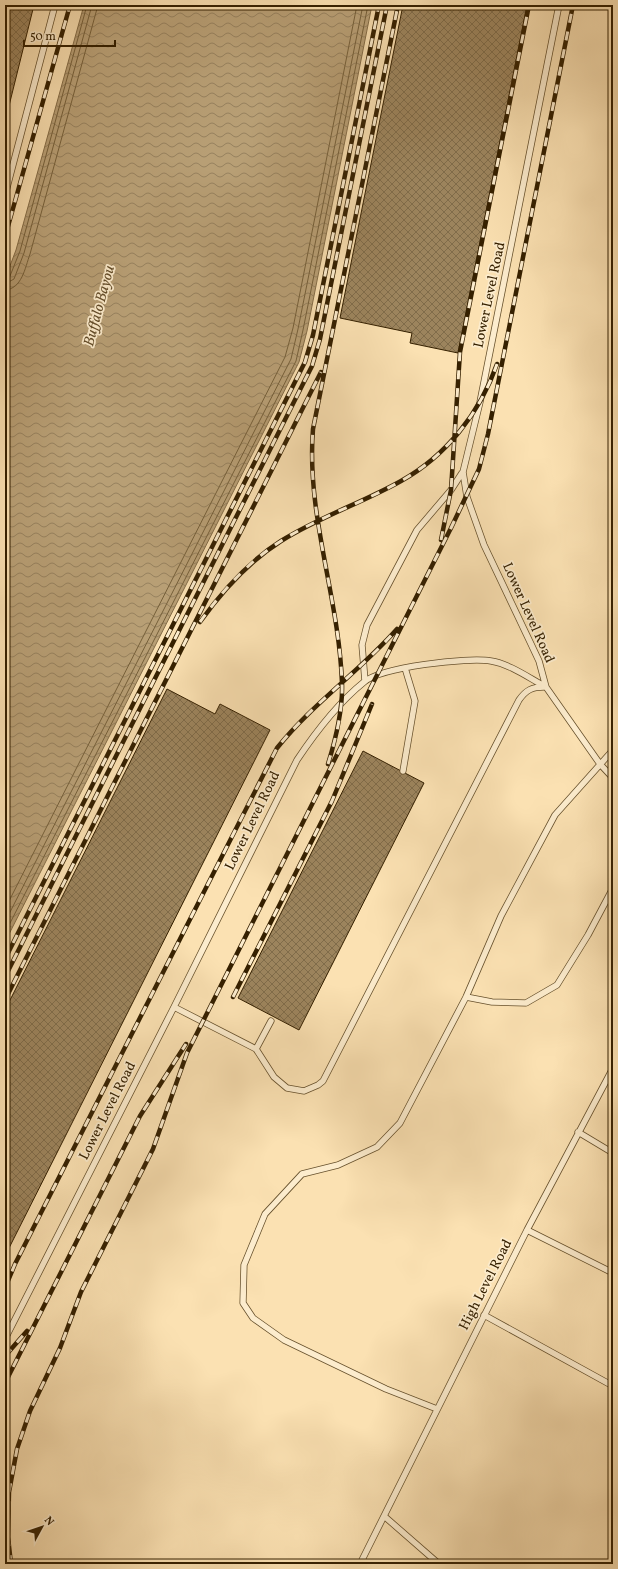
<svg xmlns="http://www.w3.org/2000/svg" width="618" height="1569" font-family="Vollkorn,serif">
<defs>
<pattern id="water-waves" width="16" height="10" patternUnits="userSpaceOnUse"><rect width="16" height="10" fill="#b89f75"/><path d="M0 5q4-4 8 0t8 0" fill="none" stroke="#96815e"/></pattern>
<pattern id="building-cross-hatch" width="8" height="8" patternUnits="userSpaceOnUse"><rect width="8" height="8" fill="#9c845d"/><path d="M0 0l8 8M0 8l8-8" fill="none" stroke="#806c4a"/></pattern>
</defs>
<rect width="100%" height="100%" fill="#fbe1b2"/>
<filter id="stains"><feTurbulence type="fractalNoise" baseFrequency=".005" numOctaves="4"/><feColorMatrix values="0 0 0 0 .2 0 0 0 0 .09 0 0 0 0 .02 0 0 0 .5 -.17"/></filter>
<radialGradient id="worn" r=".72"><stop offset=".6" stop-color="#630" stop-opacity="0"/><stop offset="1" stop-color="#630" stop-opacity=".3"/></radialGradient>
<!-- water -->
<path fill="url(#water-waves)" stroke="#846c46" d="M84 5H372L307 331 299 362 5 942V279L16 250Z"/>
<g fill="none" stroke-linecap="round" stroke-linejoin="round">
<!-- shore -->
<path stroke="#76603a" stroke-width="1" d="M5 279 10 276 20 251 87 5
M5 284 14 279 24 253 92 5
M5 290C22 289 25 268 30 254L98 5
M5 909 285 357 293 328 357 5
M5 922 291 359 298 329 363 5
M5 933 296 361 303 330 368 5"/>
</g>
<!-- building -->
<path fill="url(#building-cross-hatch)" stroke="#352000" d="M5 5H34L5 122Z
M403 5H527L458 353 410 343 412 333 340 318Z
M167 689 215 714 220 704 270 730 5 1256V1010Z
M363 751 424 783 299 1030 238 998Z"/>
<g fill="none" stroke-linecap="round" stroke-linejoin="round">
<!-- lane casing -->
<g stroke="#66502c" stroke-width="7">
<path id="lane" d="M559 5 480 402 463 472 467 497 484 545 531 644 539 661 546 687 600 764 613 778
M5 195 55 5
M365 681 362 645 367 625 417 530 451 490 462 473
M403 771 415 701 405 668
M466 997 492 1002 526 1003 557 985 588 935 613 888
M174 1007 256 1049 274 1077 287 1088 304 1091 318 1085 323 1081 519 700C526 690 532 687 544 687
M256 1049 271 1021
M578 1132 613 1153
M527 1230 613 1273
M484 1315 613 1386
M5 1339 174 1007 297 760C315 733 338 703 364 682 382 667 467 657 491 661 510 664 529 678 546 687
M437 1409 386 1389 284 1340 253 1318 243 1303 244 1265 265 1214 302 1174 338 1165 377 1147 400 1123 466 997 501 916 555 815 613 750
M384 1516 439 1564
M360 1564 527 1230 613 1068"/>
</g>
<!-- lane -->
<use href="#lane" stroke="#fceccd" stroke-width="5.5"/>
<!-- rail casing -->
<g stroke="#352000" stroke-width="4.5">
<path id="rail" d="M5 237 70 5
M441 540 451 490 460 352 529 5
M200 622C223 590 248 562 281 541 319 517 362 503 401 481 446 456 480 413 497 364
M328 764C336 738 343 710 342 683 339 597 306 515 313 429L398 5
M5 959 305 362 313 335 379 5
M5 977 312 366 320 339 387 5
M233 997 332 801 372 704
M5 1000 321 372
M5 1288 15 1264 277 748C312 704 360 671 397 629
M5 1356 27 1331
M5 1383 140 1116 186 1044
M11 1564 8 1537 9 1492 17 1449 30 1411 60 1348 81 1292 153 1149 187 1053 451 528 479 469 488 434 573 5"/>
</g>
<!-- rail -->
<use href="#rail" stroke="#fceccd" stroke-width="3" stroke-dasharray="9" stroke-linecap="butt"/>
</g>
<g text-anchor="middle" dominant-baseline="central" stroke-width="3.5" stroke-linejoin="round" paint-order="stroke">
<!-- street labels -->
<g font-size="14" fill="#352000" stroke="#fceccd">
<text transform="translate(490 295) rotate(-78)">Lower Level Road</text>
<text transform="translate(528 613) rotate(66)">Lower Level Road</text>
<text transform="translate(253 821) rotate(-64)">Lower Level Road</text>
<text transform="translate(108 1111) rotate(-63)">Lower Level Road</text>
<text transform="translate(486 1285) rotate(-63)">High Level Road</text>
</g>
<!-- water labels -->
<g font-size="15" font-style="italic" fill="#634c29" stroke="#fceccd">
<text transform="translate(100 306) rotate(-75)">Buffalo Bayou</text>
</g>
</g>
<!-- margin -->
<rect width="618" height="1569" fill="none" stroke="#fbe1b2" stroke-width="20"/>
<rect x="6" y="6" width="606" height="1557" fill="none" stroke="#352000" stroke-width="2"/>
<rect x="10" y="10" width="598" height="1549" fill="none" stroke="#352000"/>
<!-- north arrow -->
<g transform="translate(42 1527) rotate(50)" stroke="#fceccd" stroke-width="3" paint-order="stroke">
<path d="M0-3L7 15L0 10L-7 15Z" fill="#352000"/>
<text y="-6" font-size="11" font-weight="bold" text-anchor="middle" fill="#352000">N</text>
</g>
<!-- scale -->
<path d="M24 40v6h91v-6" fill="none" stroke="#352000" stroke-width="2"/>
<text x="30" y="40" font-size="12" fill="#352000" stroke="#fceccd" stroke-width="3" paint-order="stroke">50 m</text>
<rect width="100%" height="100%" filter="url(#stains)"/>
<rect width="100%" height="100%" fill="url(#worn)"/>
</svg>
